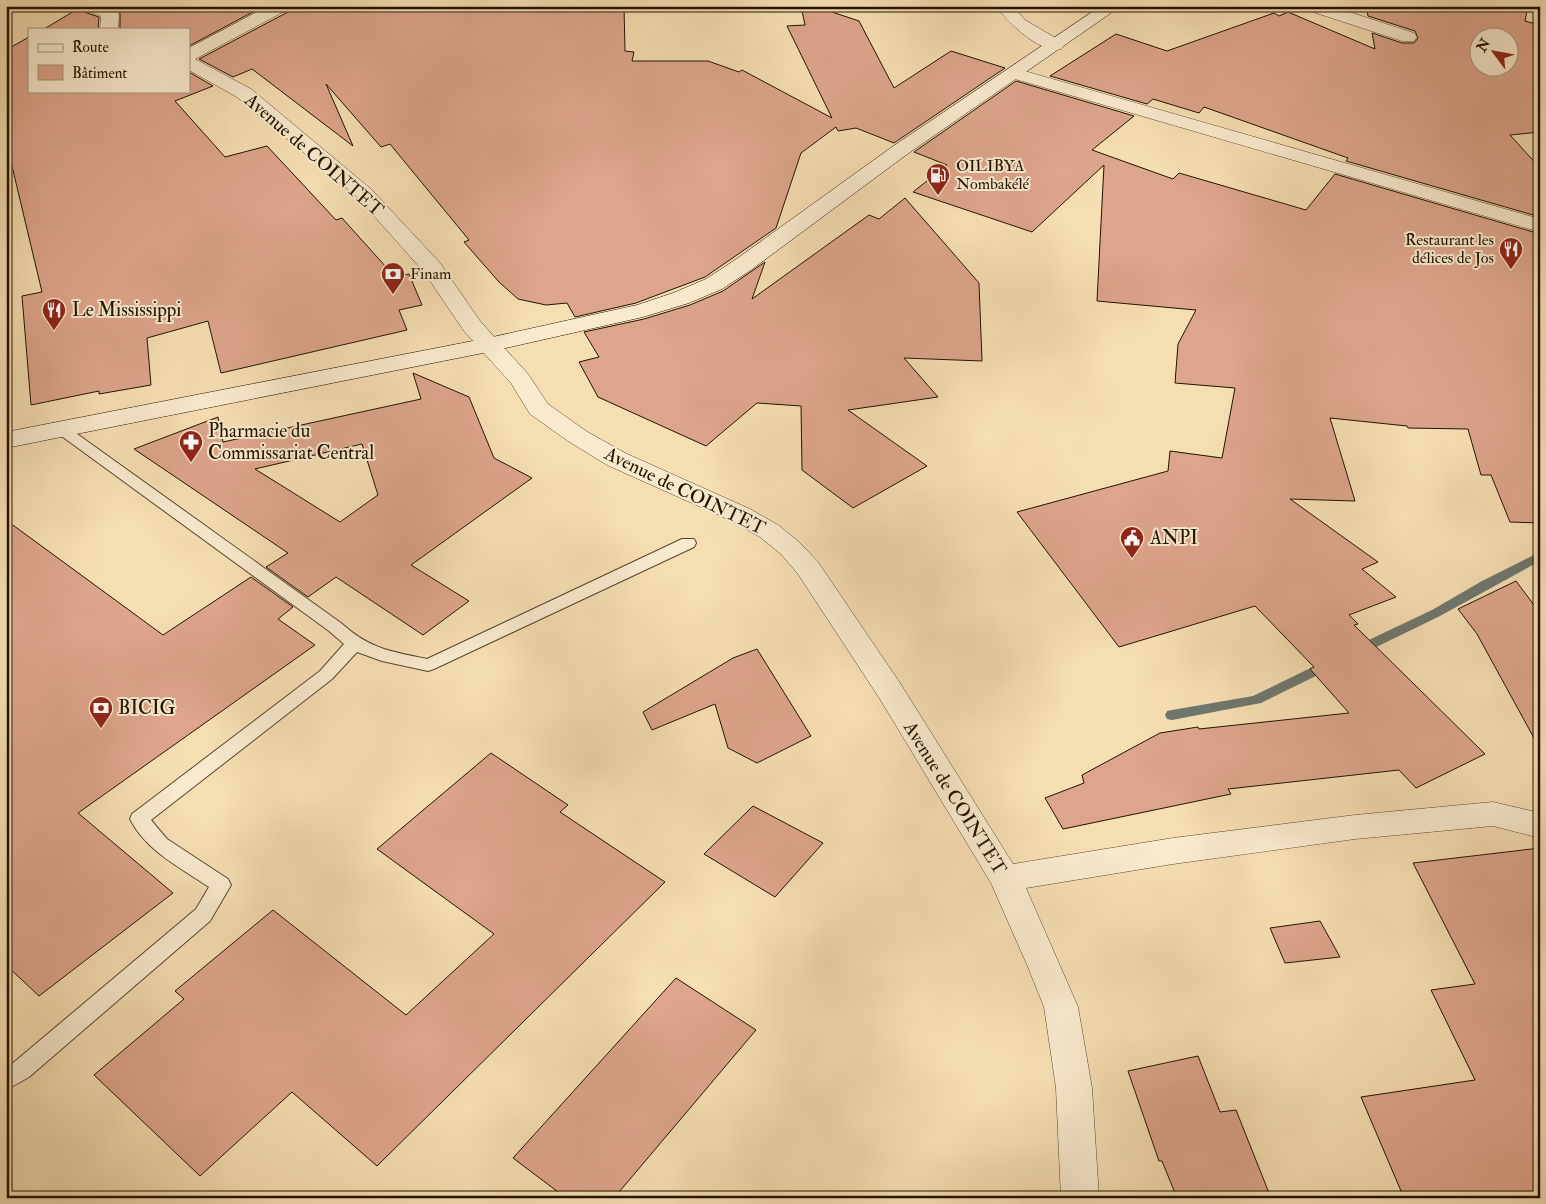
<svg xmlns="http://www.w3.org/2000/svg" width="1546" height="1204" font-family="'IM FELL Double Pica',serif">
<rect width="100%" height="100%" fill="#f6deb3"/>
<filter id="stains"><feTurbulence type="fractalNoise" baseFrequency=".004" numOctaves="4"/><feColorMatrix values="0 0 0 0 .2 0 0 0 0 .09 0 0 0 0 .02 0 0 0 .5 -.17"/></filter>
<radialGradient id="worn" r=".72"><stop offset=".6" stop-color="#630" stop-opacity="0"/><stop offset="1" stop-color="#630" stop-opacity=".3"/></radialGradient>
<g fill="none" stroke-linecap="round" stroke-linejoin="round">
<!-- stream -->
<path fill="#6e776e" fill-rule="evenodd" d="M1540 552V561L1440 616 1364 653H1354L1353 650 1354 647 1432 610 1482 581Z
M1327 660 1332 662 1333 665 1332 668 1261 703 1172 720 1167 719 1165 715 1167 711 1172 710 1253 696Z"/>
</g>
<!-- building -->
<path fill="#dda58c" stroke="#221300" fill-rule="evenodd" d="M115 6H264L189 46V29H120V13Z
M291 6H624L625 51 634 52 632 61H708L739 72 742 70 832 118 787 26 805 25 801 6H814L859 21 894 88 951 51 1005 68 894 143 856 128 838 131 836 127 801 153 776 228 705 277 636 303 575 317 567 303 546 305 518 299 499 282 464 242 469 240 390 144 381 147 326 84 353 146 252 69 233 77 199 59 288 12Z
M1366 6H1528L1525 21 1540 25V132L1510 135 1540 168V217L1346 161 1348 158 1204 107 1199 113 1153 99 1147 104 1050 76 1116 34 1167 51 1274 13 1279 16 1288 12 1375 49 1372 33 1402 43H1414L1418 38 1415 31 1368 16ZM1478 38H1508V68H1478Z
M81 7 84 12 99 17 98 29H44Z
M29 37V91H189V72L213 86 175 101 225 157 267 146 336 220 342 218 395 277 409 274 422 305 399 310 407 330 221 373 208 321 147 338 151 385 99 394V391L31 405 22 296 42 292 6 141V50Z
M1016 81 1134 116 1092 150 1173 179 1179 173 1306 210 1335 174 1540 234V523L1510 522 1491 475H1481L1468 429 1408 428 1407 426 1330 418 1355 501 1290 499 1378 562 1362 569 1396 597 1349 615 1358 624 1354 625 1485 754 1416 788 1399 770 1228 789 1231 794 1063 829 1045 798 1084 783 1082 775 1160 733 1198 727 1199 729 1349 713 1310 669 1314 667 1255 606 1119 647 1017 512 1168 471 1170 451 1222 458 1235 388 1175 383 1178 344 1196 310 1097 301 1104 165 1032 232 913 192 947 165 914 152Z
M905 198 979 283 982 361 904 358 938 397 848 410 927 466 853 508 802 470 801 406 757 403 706 446 598 397 579 362 599 357 584 332 644 319 690 305 723 291 765 262 752 299 869 215 879 219Z
M413 373 469 397 494 458 532 478 411 565 469 601 423 635 336 577 308 597 266 567 288 553 134 449 218 417 223 442 421 399ZM362 444 378 495 340 522 255 469Z
M6 520 163 635 251 577 293 607 278 619 315 645 78 813 173 893 39 996 6 965Z
M1516 581 1540 613V749L1477 634 1458 609Z
M757 649 811 736 757 763 728 748 715 704 652 730 643 712 733 658Z
M491 753 568 805 560 812 665 882 377 1166 292 1092 200 1176 94 1075 184 999 175 991 273 910 406 1015 494 934 377 849Z
M753 806 823 843 775 897 704 854Z
M1540 848V1198H1404L1361 1097 1475 1080 1431 990 1475 984 1413 863Z
M1320 921 1340 957 1285 963 1270 928Z
M676 978 756 1030 614 1198H566L513 1158Z
M1198 1056 1220 1112 1236 1110 1271 1198H1177L1162 1161H1159L1128 1071Z"/>
<g fill="none" stroke-linecap="round" stroke-linejoin="round">
<!-- lane casing -->
<g stroke="#57462d" stroke-width="2">
<path id="lane" d="M61 425 66 426 341 623C370 649 389 651 427 659L682 539H694L696 543 694 547 434 669 428 671 382 661 357 652 332 679 151 820 167 839 228 879 231 885 210 921 29 1077 6 1090V1069L196 909 209 887C181 868 146 851 130 819L132 814 320 671 344 644 329 631 56 432 54 429Z"/>
</g>
<!-- street casing -->
<g stroke="#57462d" stroke-width="1">
<path id="street" d="M83 6C91 6 114 2 118 12 120 16 118 24 118 29H100L101 16 85 10Z
M268 6H289L287 10 195 59 251 89 371 189 440 263 480 321 528 374 548 404 586 431 625 453 750 509 778 525 799 542 818 562 900 683 1013 864 1173 838 1355 815 1493 802 1540 813V838L1493 826 1355 839 1173 864 1026 888 1078 1007 1092 1088 1099 1198H1061L1056 1088 1050 1047 1044 1007 1028 967 991 883 880 699 798 574 781 554 760 537 732 521 607 465 568 441 530 414 511 383 464 331 424 272 357 197 237 97 189 70V48Z
M996 6H1013L1025 20 1061 41 1064 45 1061 49C1040 54 1007 22 996 6Z
M1305 6H1331L1414 33 1417 37 1414 41H1402L1307 10Z
M1014 68 1540 219V232L1008 77 1005 73 1008 69Z"/>
</g>
<!-- secondary casing -->
<g stroke="#221300" stroke-width="1">
<path id="secondary" d="M1101 6H1121L906 155 751 270 722 289 689 303 643 317 488 352 6 448V432L488 338 637 305 673 293 706 279 735 260 892 147Z"/>
</g>
<!-- lane -->
<use href="#lane" fill="#f9eace" fill-rule="evenodd"/>
<!-- street -->
<use href="#street" fill="#f9eace" fill-rule="evenodd"/>
<!-- secondary -->
<use href="#secondary" fill="#f9eace" fill-rule="evenodd"/>
</g>
<!-- icons -->
<defs>
<g id="fuel-pin" transform="scale(1.25)"><path d="M0 17L-7.5 6A9.5 9.5 0 1 1 7.5 6Z" fill="#8f2418" stroke="#f9eace"/><path d="M-5.5-6h7V0h2V4h1.3V-2.5L3-4.5l.8-.8L6-3V5H2.5V1h-1V6h-7ZM-4.2-4.7v3.2H.2V-4.7Z" fill="#fff"/></g>
<g id="restaurant-pin" transform="scale(1.25)"><path d="M0 17L-7.5 6A9.5 9.5 0 1 1 7.5 6Z" fill="#8f2418" stroke="#f9eace"/><path d="M-5-6h1v4h1v-4h1v4h1v-4h1v5L-1.5 .5V6h-2V.5L-5-1ZM5-6V6H3V1.5H1.5Q1.5-4 5-6Z" fill="#fff"/></g>
<g id="bank-pin" transform="scale(1.25)"><path d="M0 17L-7.5 6A9.5 9.5 0 1 1 7.5 6Z" fill="#8f2418" stroke="#f9eace"/><path d="M-6-4H6V4H-6ZM0-2.3a2.3 2.3 0 1 0 0 4.6a2.3 2.3 0 1 0 0-4.6Z" fill="#fff"/></g>
<g id="pharmacy-pin" transform="scale(1.25)"><path d="M0 17L-7.5 6A9.5 9.5 0 1 1 7.5 6Z" fill="#8f2418" stroke="#f9eace"/><path d="M-2-6h4v4h4v4h-4v4h-4v-4h-4v-4h4Z" fill="#fff"/></g>
<g id="civic-pin" transform="scale(1.25)"><path d="M0 17L-7.5 6A9.5 9.5 0 1 1 7.5 6Z" fill="#8f2418" stroke="#f9eace"/><path d="M-.6-6.5H3V-4.5H.6V-3L4-1V1h2V6H-6V1h2V-1L-.6-3ZM-1.2 2.5V6h2.4V2.5Z" fill="#fff"/></g>
</defs>
<g fill-rule="evenodd">
<use href="#fuel-pin" x="938" y="175"/>
<use href="#restaurant-pin" x="1511" y="249"/>
<use href="#bank-pin" x="393" y="274"/>
<use href="#restaurant-pin" x="54" y="310"/>
<use href="#pharmacy-pin" x="191" y="442"/>
<use href="#civic-pin" x="1132" y="538"/>
<use href="#bank-pin" x="101" y="708"/>
</g>
<g text-anchor="middle" dominant-baseline="central" stroke-width="4" stroke-linejoin="round" paint-order="stroke">
<!-- far-poi labels -->
<g font-size="16" fill="#221300" stroke="#f9eace" text-anchor="start">
<text x="956" y="166">OILIBYA<tspan x="956" dy="18">Nombakélé</tspan></text>
<text x="1494" y="240" text-anchor="end">Restaurant les<tspan x="1494" dy="18">délices de Jos</tspan></text>
<text x="410" y="274">Finam</text>
</g>
<!-- street labels -->
<g font-size="19" fill="#221300" stroke="#f9eace">
<text transform="translate(314 155) rotate(41)">Avenue de COINTET</text>
<text transform="translate(685 491) rotate(26)">Avenue de COINTET</text>
<text transform="translate(955 798) rotate(58)">Avenue de COINTET</text>
</g>
<!-- poi labels -->
<g font-size="19" fill="#221300" stroke="#f9eace" text-anchor="start">
<text x="72" y="310">Le Mississippi</text>
<text x="208" y="431">Pharmacie du<tspan x="208" dy="22">Commissariat Central</tspan></text>
<text x="1150" y="538">ANPI</text>
<text x="118" y="708">BICIG</text>
</g>
</g>
<!-- margin -->
<rect width="1546" height="1204" fill="none" stroke="#f6deb3" stroke-width="25"/>
<rect x="8" y="8" width="1531" height="1189" fill="none" stroke="#221300" stroke-width="2.5"/>
<rect x="12" y="12" width="1521" height="1179" fill="none" stroke="#221300"/>
<!-- legend -->
<rect x="28" y="28" width="162" height="65" fill="#f9eace" stroke="#a3947c"/>
<rect x="38" y="44" width="25" height="8" fill="#f9eace" stroke="#a3947c"/>
<text x="72" y="52" font-size="15" fill="#221300">Route</text>
<rect x="38" y="65" width="25" height="15" fill="#dda58c" stroke="#a3947c"/>
<text x="72" y="78" font-size="15" fill="#221300">Bâtiment</text>
<!-- north arrow -->
<g transform="translate(1494 52) rotate(302)"><circle r="24" fill="#f9eace" stroke="#a3947c"/>
<path d="M0-4L9 19L0 12L-9 19Z" fill="#8f2418"/>
<text y="-8" font-size="14" font-weight="bold" text-anchor="middle" fill="#221300">N</text>
</g>
<rect width="100%" height="100%" filter="url(#stains)"/>
<rect width="100%" height="100%" fill="url(#worn)"/>
</svg>
